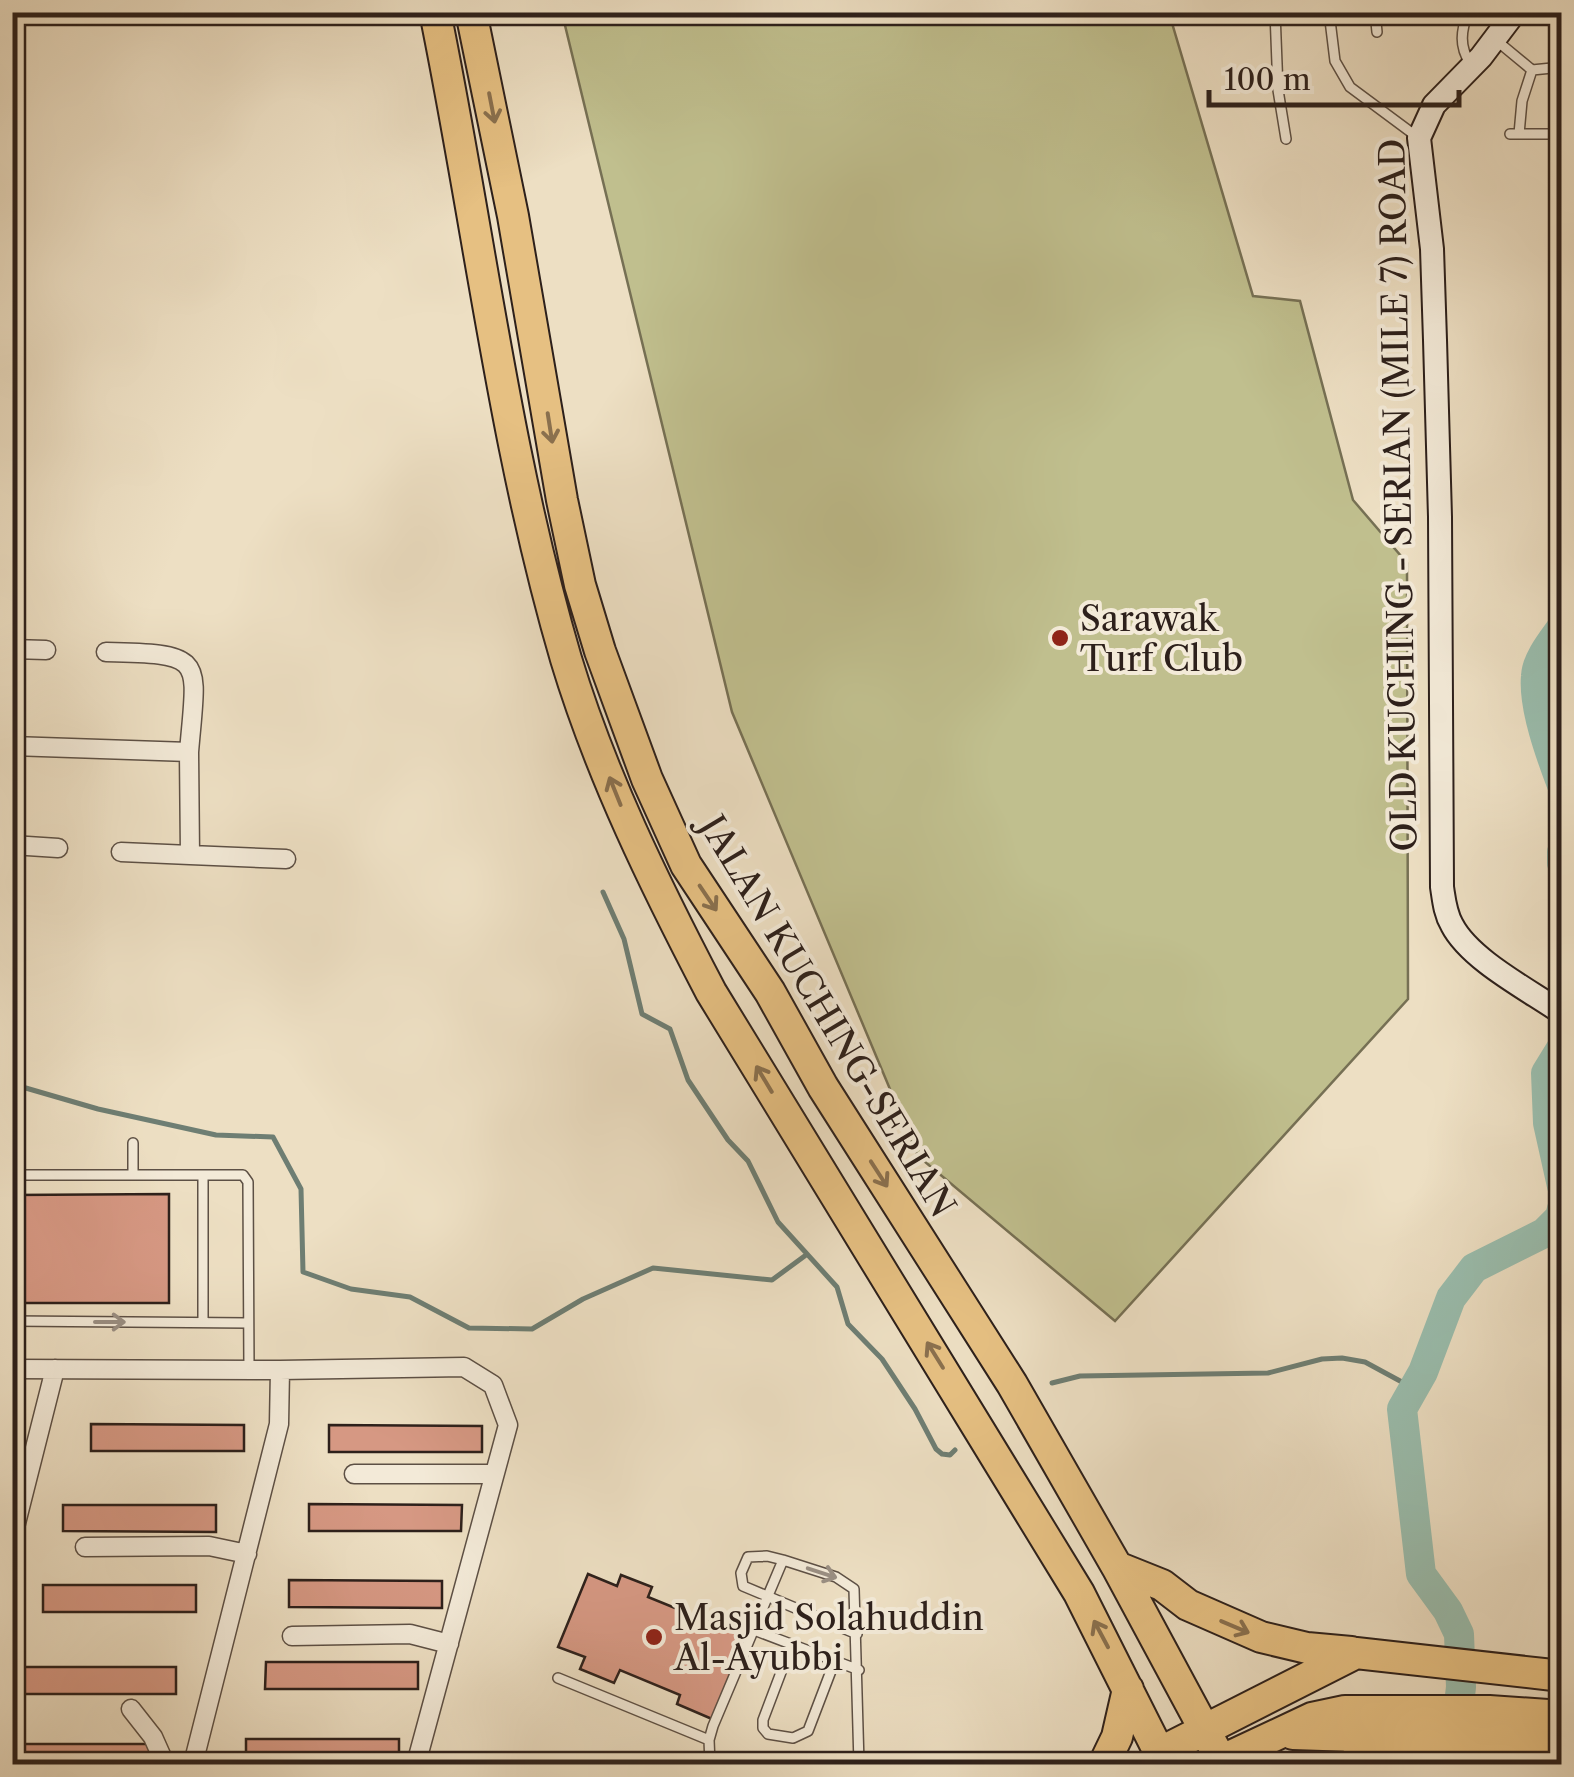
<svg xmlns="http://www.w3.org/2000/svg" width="1574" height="1777" font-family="'Libre Caslon Text',serif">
<rect width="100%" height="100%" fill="#eddfc3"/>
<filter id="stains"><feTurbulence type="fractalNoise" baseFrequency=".002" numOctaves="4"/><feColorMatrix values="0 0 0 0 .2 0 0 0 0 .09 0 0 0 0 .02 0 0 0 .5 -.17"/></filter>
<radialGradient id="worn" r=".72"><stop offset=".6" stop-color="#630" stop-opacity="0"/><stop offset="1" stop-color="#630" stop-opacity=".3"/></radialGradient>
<!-- green -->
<path fill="#c0bf8e" stroke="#767054" stroke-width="2.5" d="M562 13H1169L1253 296 1300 301 1353 500 1407 563 1408 999 1115 1321 918 1156 732 712Z"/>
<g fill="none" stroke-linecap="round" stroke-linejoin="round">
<!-- stream -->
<path stroke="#6e7e73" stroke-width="5" d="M603 892 624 939 642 1014 670 1029 688 1080 728 1140 748 1161 778 1222 837 1287 848 1324 882 1359 915 1409 936 1449 942 1454 950 1455 955 1450
M12 1084 98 1109 216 1135 273 1137 301 1189 303 1272 351 1289 410 1297 469 1328 532 1329 583 1299 653 1268 772 1280 806 1255
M1052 1383 1080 1376 1268 1373 1322 1359 1342 1358 1365 1362 1413 1388"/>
<!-- river -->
<path stroke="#9abdad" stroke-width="30" d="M1562 627C1552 641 1537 659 1536 676 1533 707 1551 756 1562 785
M1562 852V863
M1562 1047 1546 1073 1548 1123 1562 1186
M1452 1764 1461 1687 1459 1634 1448 1611 1421 1574 1402 1409 1423 1372 1451 1298 1474 1268 1544 1233 1560 1217 1562 1209"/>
</g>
<!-- building -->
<path fill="#d69883" stroke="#2d201b" stroke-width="2.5" d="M169 1194V1303H12V1195Z
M91 1424 244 1425V1451H91Z
M329 1425 482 1426V1452H329Z
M309 1504 462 1505 461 1531H309Z
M63 1505H216V1532L63 1531Z
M588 1574 617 1586 621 1575 652 1587 648 1597 712 1623 716 1613 750 1627 712 1719 677 1704 680 1695 620 1670 614 1683 580 1669 585 1657 558 1647Z
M289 1580 442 1581V1608L289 1607Z
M43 1585H196V1612H43Z
M266 1662H418V1689H265Z
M24 1667H176V1694H23Z
M246 1739H399V1764H246Z
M12 1744H154V1764H12Z"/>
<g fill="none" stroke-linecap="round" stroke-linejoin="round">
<!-- lane casing -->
<g stroke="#5d5045" stroke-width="12">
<path id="lane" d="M1275 12 1278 90 1286 139
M1329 12 1335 61 1350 87 1416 136
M1375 12 1377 32
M1468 12C1461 31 1459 46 1470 63
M1497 41 1532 70 1562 67
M1510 134H1562
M1519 134 1522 101 1532 70
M133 1143V1175
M12 1175H243L248 1182 249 1370
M203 1175V1322
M12 1321 248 1323
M783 1560 767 1556 748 1557 741 1573 743 1586 857 1634
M754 1630 859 1670
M791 1646 763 1720V1728L768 1734 793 1738 808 1731 834 1663
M558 1678 709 1740
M710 1764 709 1740 713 1726 783 1560 836 1577 854 1589 859 1764"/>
</g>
<!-- street casing -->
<g stroke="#5d5045" stroke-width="21">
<path id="street" d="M12 649 46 650
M106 652C207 654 197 657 189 752
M12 746 189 752 190 855 121 852
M12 845 58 848
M190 855 286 859
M12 1369 280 1370 464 1367 493 1385 508 1425 416 1764
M354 1474H494
M12 1539 55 1369
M85 1547 209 1546 247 1554
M292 1636 410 1634 449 1644
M131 1709 153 1737 165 1764
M193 1764 279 1424 280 1370"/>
</g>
<!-- secondary casing -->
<g stroke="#2d201b" stroke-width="26">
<path id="secondary" d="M1515 12 1481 57 1434 105 1419 138 1432 249 1435 340 1440 517 1442 887C1444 900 1445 913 1452 925 1470 960 1529 990 1562 1013"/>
</g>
<!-- highway casing -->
<g stroke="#2d201b" stroke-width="34">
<path id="highway" d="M435 12C479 227 504 448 566 659 601 775 655 885 711 992L1079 1593 1165 1764
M471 12 513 216 562 500 580 585 600 651 647 779 686 865 770 992 823 1087 1012 1384 1117 1567 1223 1764
M1117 1567 1162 1585 1188 1605 1261 1637 1307 1648 1351 1652
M1293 1734 1562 1743
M1159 1753 1356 1653 1562 1676
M1104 1764 1117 1737 1128 1689
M1214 1764 1312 1718 1345 1711H1489L1562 1716
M1355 1764 1365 1736"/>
</g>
<!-- lane -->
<use href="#lane" stroke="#f3ead8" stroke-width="9"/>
<!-- street -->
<use href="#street" stroke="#f3ead8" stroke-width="18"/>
<!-- secondary -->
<use href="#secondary" stroke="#f3ead8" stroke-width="22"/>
<!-- highway -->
<use href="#highway" stroke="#e6c082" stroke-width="30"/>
</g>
<!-- one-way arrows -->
<defs><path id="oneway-shaft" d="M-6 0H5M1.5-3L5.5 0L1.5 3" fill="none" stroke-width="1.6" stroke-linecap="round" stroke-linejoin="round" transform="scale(2.5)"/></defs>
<g stroke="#8a704e">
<use href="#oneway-shaft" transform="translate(492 108) rotate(79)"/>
<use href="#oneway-shaft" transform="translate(550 428) rotate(81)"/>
<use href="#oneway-shaft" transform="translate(615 791) rotate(-112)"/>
<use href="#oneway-shaft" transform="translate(708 898) rotate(56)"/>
<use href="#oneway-shaft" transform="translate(764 1079) rotate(-121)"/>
<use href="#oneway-shaft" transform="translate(879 1174) rotate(57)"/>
<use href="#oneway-shaft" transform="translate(935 1355) rotate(-122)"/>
<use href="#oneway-shaft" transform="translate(1235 1627) rotate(23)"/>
<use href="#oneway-shaft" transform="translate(1101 1634) rotate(-118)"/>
</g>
<g stroke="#9a8f83">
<use href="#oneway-shaft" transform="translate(110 1322)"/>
<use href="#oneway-shaft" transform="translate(822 1573) rotate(18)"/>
</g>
<!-- markers -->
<g fill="#8f2418" stroke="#f3ead8" stroke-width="4">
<circle cx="1060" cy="638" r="10"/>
<circle cx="654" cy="1637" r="10"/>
</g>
<g text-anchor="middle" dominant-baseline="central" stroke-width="8" stroke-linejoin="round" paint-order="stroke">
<!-- street labels -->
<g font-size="35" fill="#2d201b" stroke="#f3ead8">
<text transform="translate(1398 495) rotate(-91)">OLD KUCHING - SERIAN (MILE 7) ROAD</text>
<text transform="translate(828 1016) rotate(59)">JALAN KUCHING-SERIAN</text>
</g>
<!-- poi labels -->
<g font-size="35" fill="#2d201b" stroke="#f3ead8" text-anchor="start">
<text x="1080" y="618">Sarawak<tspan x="1080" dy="40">Turf Club</tspan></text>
<text x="674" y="1617">Masjid Solahuddin<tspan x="674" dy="40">Al-Ayubbi</tspan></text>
</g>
</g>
<!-- margin -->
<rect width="1574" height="1777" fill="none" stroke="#eddfc3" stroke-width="50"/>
<rect x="15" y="15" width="1544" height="1747" fill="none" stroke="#2d201b" stroke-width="5"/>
<rect x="25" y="25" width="1524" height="1727" fill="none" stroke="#2d201b" stroke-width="2.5"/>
<!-- scale -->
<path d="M1209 90v15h250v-15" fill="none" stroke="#2d201b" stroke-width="5"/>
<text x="1224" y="90" font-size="30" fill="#2d201b" stroke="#f3ead8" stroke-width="8" paint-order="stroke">100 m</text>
<rect width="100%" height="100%" filter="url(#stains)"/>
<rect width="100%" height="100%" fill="url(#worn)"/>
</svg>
